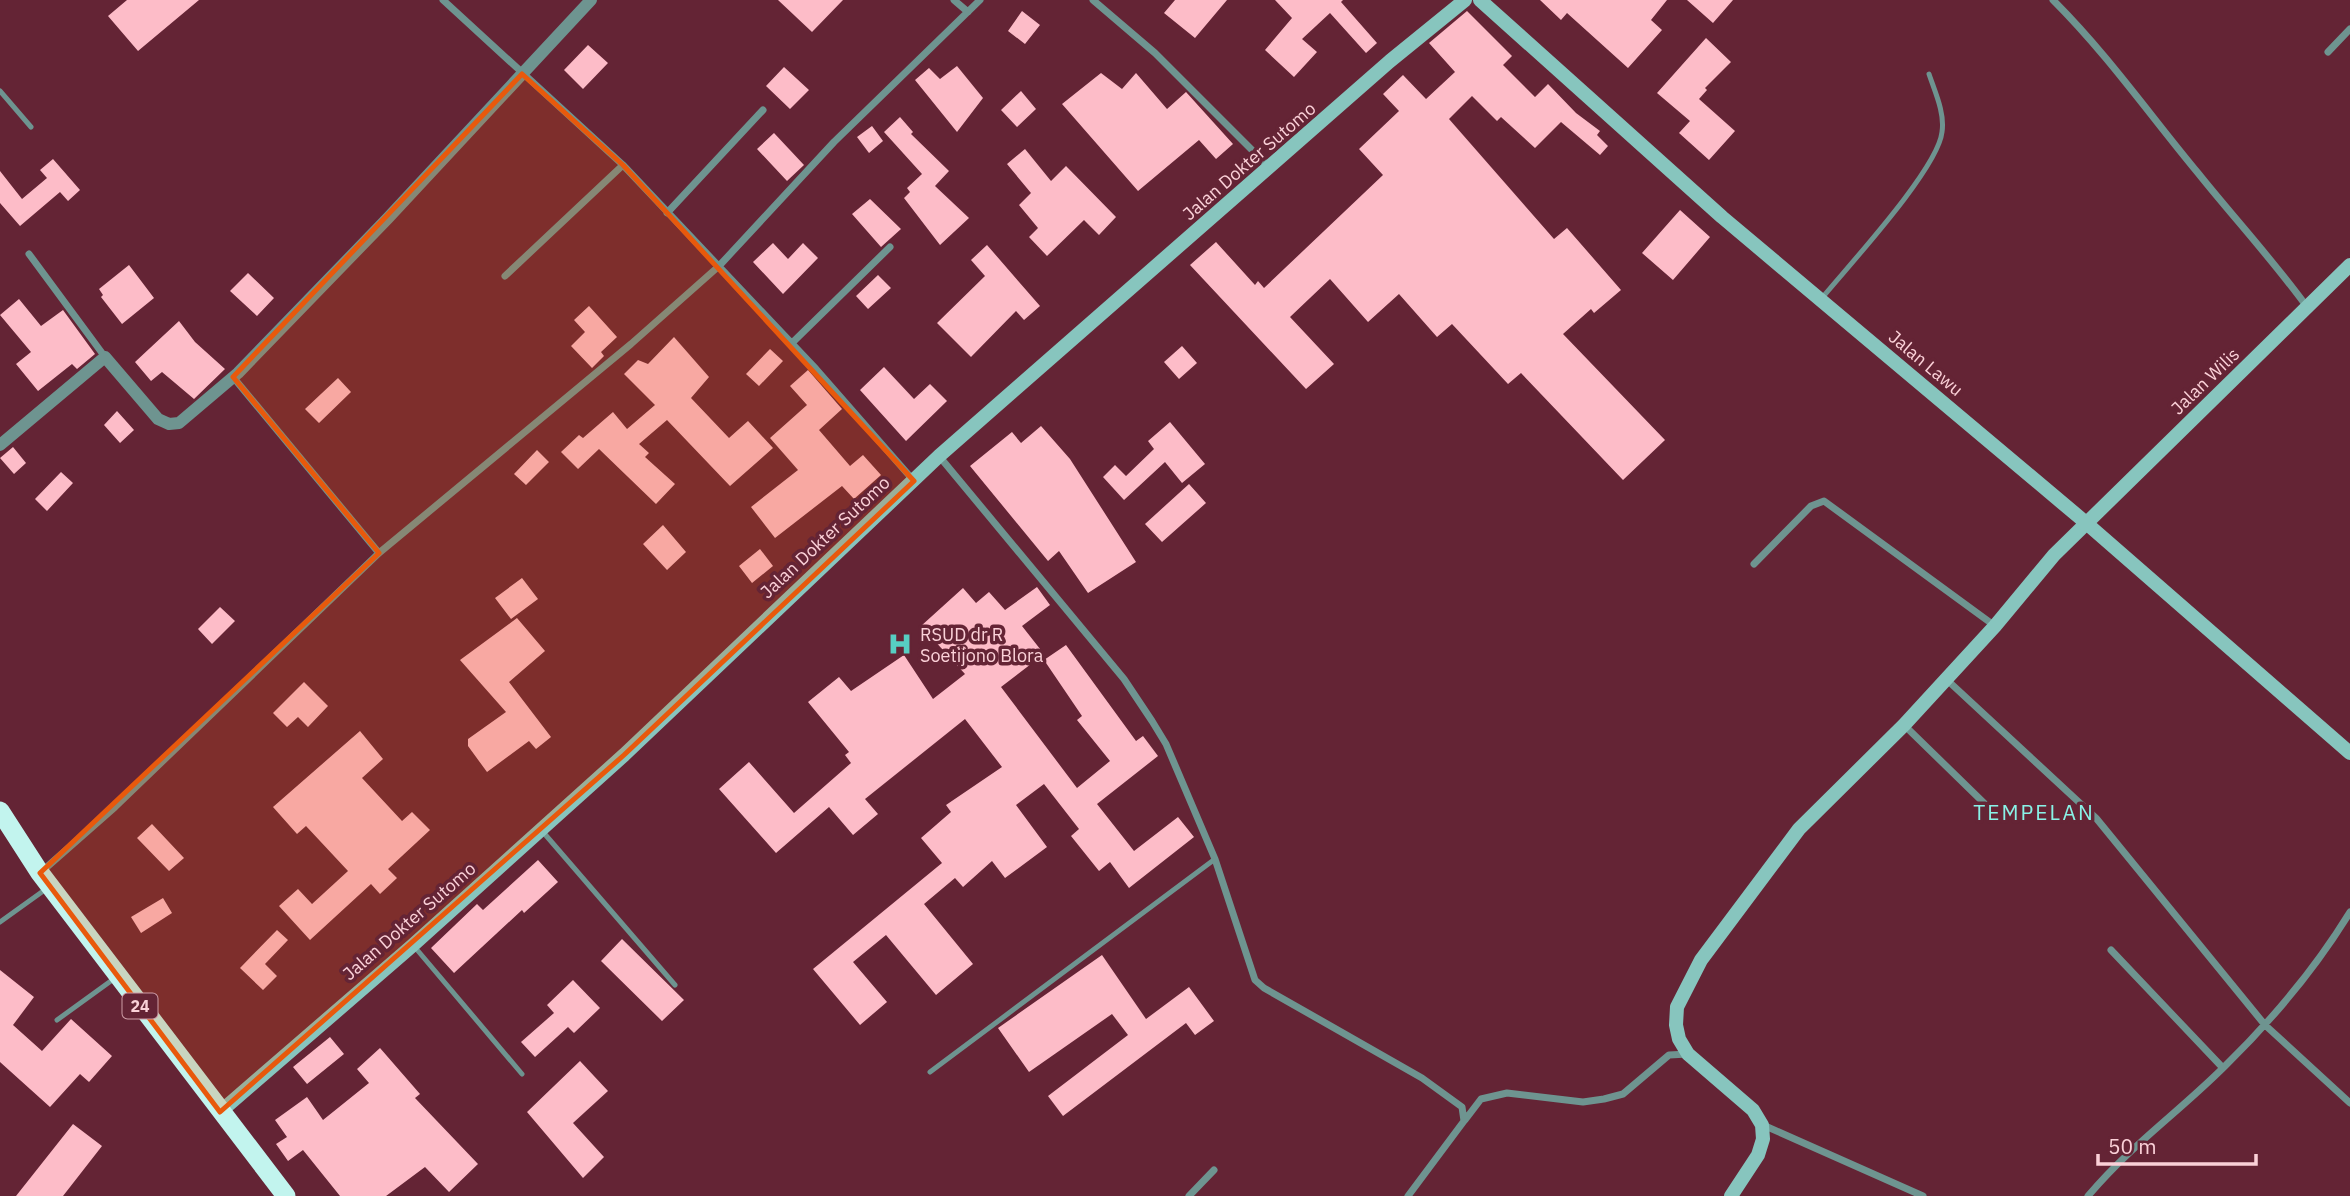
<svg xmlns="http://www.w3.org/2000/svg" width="2350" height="1196" font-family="'IBM Plex Sans',sans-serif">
<rect width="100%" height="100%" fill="#642435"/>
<!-- building -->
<path fill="#fdbcc8" d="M127 0H199L138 51 108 16Z
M778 0H843L812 32Z
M1175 0H1227L1195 38 1164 13Z
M1275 0H1343L1341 2 1377 43 1366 53 1330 13 1302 39 1317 52 1294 77 1265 50 1292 18Z
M1540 0H1667L1651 20 1662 30 1628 68 1567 13 1561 20Z
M1687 0H1733L1713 23Z
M1022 11 1040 25 1025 44 1008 31Z
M1467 11 1512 56 1503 65 1535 97 1548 84 1576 113 1600 131 1597 135 1608 146 1600 155 1561 122 1535 148 1501 117 1497 121 1472 96 1449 119 1554 239 1567 228 1621 290 1594 313 1591 309 1563 334 1665 440 1623 480 1521 373 1508 384 1452 324 1437 337 1399 294 1368 322 1330 279 1290 317 1334 364 1306 389 1190 265 1216 242 1255 285 1258 281 1264 288 1383 175 1359 149 1399 111 1383 94 1403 75 1426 99 1455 72 1429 43Z
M1706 38 1731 62 1705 88 1707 90 1699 99 1735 131 1709 160 1679 133 1690 121 1657 93Z
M588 45 608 63 583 89 564 70Z
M957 66 983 98 957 132 915 80 929 68 940 79Z
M784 67 809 90 790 109 766 86Z
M1101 73 1122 89 1136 73 1167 109 1186 92 1233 144 1216 159 1199 140 1138 191 1062 104Z
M1021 91 1036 109 1017 127 1001 110Z
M900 117 913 132 911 134 949 171 935 186 969 218 940 245 904 198 910 192 907 188 922 174 884 132Z
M872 126 883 141 869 153 857 137Z
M774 133 804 165 787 181 757 149Z
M1025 149 1051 181 1066 166 1116 217 1099 235 1084 220 1047 256 1029 237 1038 228 1019 205 1031 193 1007 164Z
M53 159 80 190 68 201 60 192 20 226 0 203V171L22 199 47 178 40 170Z
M870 199 901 229 881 247 852 214Z
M1680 210 1710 237 1673 280 1642 253Z
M773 243 788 259 803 243 818 258 783 294 753 262Z
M987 245 1040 306 1024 320 1016 311 971 357 937 323 985 276 971 260Z
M129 265 154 298 122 324 101 297 103 295 99 289Z
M248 273 274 298 257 316 230 291Z
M878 275 891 288 868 309 856 296Z
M19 299 41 326 63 310 95 354 77 369 72 364 38 391 16 364 31 352 0 315Z
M589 306 617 337 601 352 604 356 592 368 571 346 585 332 574 320Z
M179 321 195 342 225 369 194 399 162 372 151 381 135 362Z
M674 337 709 377 691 398 729 438 748 421 773 448 730 486 667 420 639 444 649 453 645 457 675 484 656 504 599 449 578 469 561 452 579 435 583 438 613 412 627 429 655 405 624 374 638 360 648 364Z
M1182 346 1197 363 1179 379 1164 362Z
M770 349 783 361 759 386 746 374Z
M884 367 914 399 930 384 947 401 906 441 860 390Z
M808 370 842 409 819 430 850 466 863 455 881 475 854 499 842 486 775 538 751 507 798 470 770 438 807 405 790 386Z
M338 378 351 392 319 423 305 409Z
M117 411 134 430 120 443 104 425Z
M1170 422 1205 464 1182 483 1165 462 1124 500 1103 477 1115 465 1126 476 1154 449 1148 441Z
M1041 426 1070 459 1136 562 1088 593 1059 551 1048 561 970 466 1012 432 1021 443Z
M13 447 26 463 14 474 0 458Z
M537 450 549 462 526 485 514 474Z
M61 472 73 483 47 511 35 499Z
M1189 484 1206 503 1162 542 1145 524Z
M663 525 686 552 667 570 643 544Z
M760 549 773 566 752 583 739 566Z
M522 578 538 599 511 619 495 598Z
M1037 587 1050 605 1022 626 1044 654 1001 687 1077 788 1110 761 1077 720 1082 716 1044 660 1066 645 1136 741 1143 736 1158 756 1097 804 1134 851 1178 817 1194 837 1129 888 1110 862 1099 871 1071 836 1079 829 1044 784 1016 805 1047 847 1005 878 992 861 963 887 955 878 924 904 973 964 936 995 886 935 853 962 887 1002 860 1025 813 969 942 863 921 838 951 812 946 805 1002 767 965 719 865 799 878 814 853 835 829 807 776 853 719 789 749 762 794 813 851 763 845 755 849 752 808 702 839 677 851 691 904 655 933 699 965 674 921 626 963 588 976 603 989 592 1005 610Z
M220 607 235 621 212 644 198 629Z
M517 618 545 651 509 682 551 737 536 749 529 741 487 772 468 746V739L506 712 460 660Z
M304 682 328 706 308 727 298 717 287 727 273 713Z
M360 731 383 759 362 778 402 821 412 812 430 830 388 869 397 878 380 894 371 884 310 940 279 906 298 889 312 904 348 871 306 826 297 834 273 807Z
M152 824 184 858 169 871 137 838Z
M538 860 558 882 524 913 522 910 454 973 431 948 477 904 483 910Z
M163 898 172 913 141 933 131 917Z
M277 930 288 940 265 964 277 976 263 990 240 968Z
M622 939 684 1000 662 1021 601 961Z
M1102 955 1146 1019 1189 987 1214 1021 1195 1035 1186 1023 1063 1116 1048 1096 1128 1035 1112 1014 1029 1072 998 1028Z
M0 970 34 997 13 1025 42 1051 71 1019 112 1056 89 1082 80 1074 50 1107 0 1062Z
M573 980 600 1008 574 1033 568 1027 535 1057 521 1042 554 1013 547 1005Z
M330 1037 344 1054 307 1084 293 1067Z
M380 1048 420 1094 415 1098 478 1164 449 1192 425 1167 386 1196H340L303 1150 288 1161 276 1144 287 1137 275 1120 307 1097 323 1120 369 1083 357 1069Z
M580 1061 608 1091 573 1123 604 1157 583 1178 527 1112Z
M73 1124 102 1146 63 1196H16Z"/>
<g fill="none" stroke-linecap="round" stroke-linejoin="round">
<!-- service -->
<path stroke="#6e9490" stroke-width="5" d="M0 91 31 127
M1822 298C1849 265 1938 169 1942 132 1945 113 1935 92 1929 74
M543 832 675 985
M0 922 46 889
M413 945 522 1074
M57 1020 115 978
M930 1072 1215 859"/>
<!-- minor -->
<path stroke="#6e9490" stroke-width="7" d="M443 0 623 165 816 369 914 481
M954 0 968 12
M1093 0 1155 53 1270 168
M2053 0C2108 55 2149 114 2198 173 2234 218 2273 260 2307 307
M2328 52 2350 29
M667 213 763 110
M29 254 105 357
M505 276 623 165
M792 343 890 247
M233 377 379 553
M939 456 1124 679 1152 721 1166 744 1215 859 1255 980 1264 988 1422 1078 1462 1107 1464 1121 1408 1196
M1754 564 1811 506 1824 501 1995 626
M1946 679 2096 818 2265 1025 2350 1103
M1904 725 1984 803
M40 873 115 807 379 553 631 344 719 266 834 142 980 0
M2111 950 2223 1068
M1465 1120 1481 1099 1507 1093 1583 1102 1604 1099 1623 1094 1669 1055 1688 1054
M1763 1125 1923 1196
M1189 1196 1214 1170
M2088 1196C2131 1145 2179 1112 2225 1066 2272 1020 2315 969 2350 912"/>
<!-- tertiary -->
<path stroke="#6e9490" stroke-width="12" d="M0 445 105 357 158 419 169 424 179 423 238 373 388 218 591 0"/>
<!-- secondary -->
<path stroke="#87c5be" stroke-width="14" d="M1480 0 1722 217 2085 522 2350 753
M220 1112 413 945 624 755 939 456 1390 61 1465 0
M1731 1196 1758 1155 1763 1139 1762 1125 1753 1110 1688 1054 1679 1039 1676 1025 1677 1007 1701 960 1799 829 1904 725 1995 626 2054 555 2350 265"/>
<!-- trunk -->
<path stroke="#c2f4ee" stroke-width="19" d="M0 811 40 873 286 1196"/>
</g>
<!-- marked area -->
<path fill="#e8590c" fill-opacity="0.2" stroke="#e8590c" stroke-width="5" stroke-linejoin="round" d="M522 74 623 165 914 481 624 755 220 1112 40 873 379 553 233 377Z"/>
<!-- icons -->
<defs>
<g id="hospital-bare" transform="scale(1.89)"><path d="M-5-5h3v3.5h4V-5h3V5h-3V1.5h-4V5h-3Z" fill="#57cec2" stroke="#642435" stroke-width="2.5" paint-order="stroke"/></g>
</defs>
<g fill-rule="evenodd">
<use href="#hospital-bare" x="900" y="644"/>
</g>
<g text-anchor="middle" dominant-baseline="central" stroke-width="7" stroke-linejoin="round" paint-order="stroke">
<!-- shield labels -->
<rect fill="#642435" stroke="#ce9da7" stroke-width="2" x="122.5" y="993.5" width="35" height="25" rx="5"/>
<g font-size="16" font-weight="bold" fill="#fbd1d8">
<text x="140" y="1006">24</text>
</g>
<!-- street labels -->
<g font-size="18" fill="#fbd1d8" stroke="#642435">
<text transform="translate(1249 161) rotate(-41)">Jalan Dokter Sutomo</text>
<text transform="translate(1926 363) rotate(40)">Jalan Lawu</text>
<text transform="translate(2205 381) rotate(-44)">Jalan Wilis</text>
<text transform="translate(825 537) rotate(-43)">Jalan Dokter Sutomo</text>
<text transform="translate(409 921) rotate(-41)">Jalan Dokter Sutomo</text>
</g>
<!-- poi labels -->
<g font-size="18" fill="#fbd1d8" stroke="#642435" text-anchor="start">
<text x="920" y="634">RSUD dr R<tspan x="920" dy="21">Soetijono Blora</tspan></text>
</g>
<!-- quarter labels -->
<g font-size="21" letter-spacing="2" fill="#89f2e7" stroke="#642435">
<text x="2034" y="812">TEMPELAN</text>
</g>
</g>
<!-- scale -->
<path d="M2098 1154v10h158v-10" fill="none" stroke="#fbd1d8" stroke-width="3.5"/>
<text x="2108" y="1154" font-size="21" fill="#fbd1d8" stroke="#642435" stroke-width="5" paint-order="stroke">50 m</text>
</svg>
